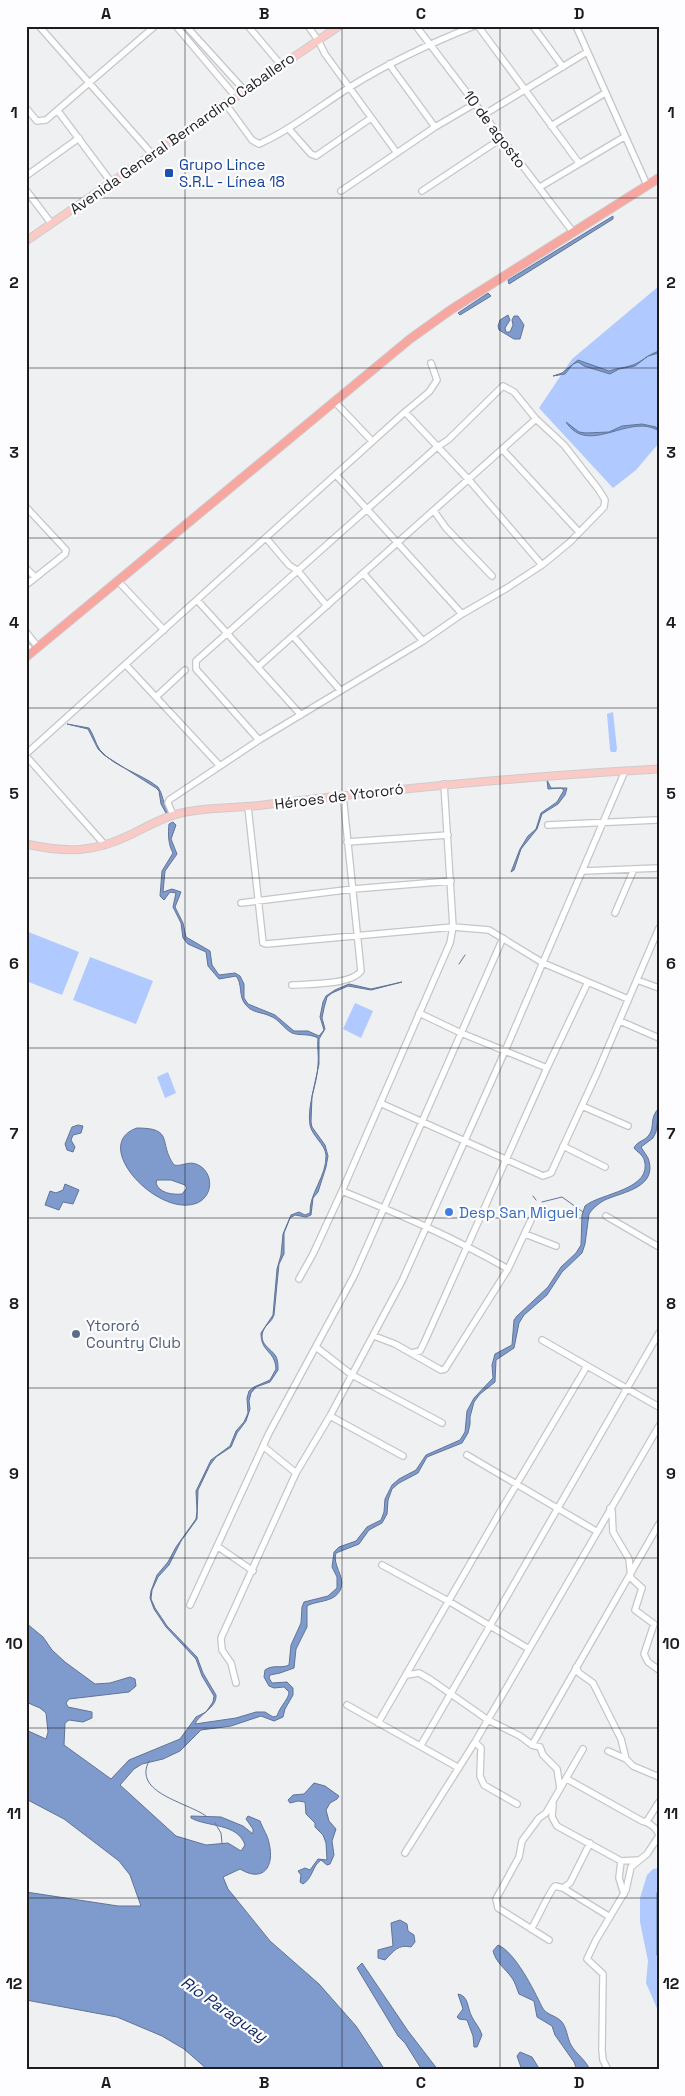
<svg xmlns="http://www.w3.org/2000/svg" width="685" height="2096" font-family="'Space Grotesk',sans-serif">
<rect width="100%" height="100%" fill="#eff0f2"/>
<!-- green -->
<path fill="#b0c9fe" d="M659 286V443L636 470 613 488 539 408 572 359Z
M613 712 617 749 616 752H611L610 750 607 714Z
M26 931 79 952 62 995 26 981Z
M90 957 153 981 136 1024 73 1000Z
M355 1003 373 1011 361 1038 343 1029Z
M168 1072 176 1093 165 1098 157 1077Z
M659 1868V2013L646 1983 648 1961 640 1922V1898L647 1875 653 1869Z"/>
<!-- water -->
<path fill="#7f9acc" stroke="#617498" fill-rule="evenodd" d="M613 216V219L509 284 508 280Z
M488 293 491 296 460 315 458 313Z
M508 315 510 320 505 328 506 332H510L513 325 512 320 514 316H518L524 325 520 339H514L499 330 498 326 500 320Z
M659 351V353L648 356 635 366 619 369 610 374 584 366 578 362 573 364 565 374 553 376 562 373 578 360 609 371C617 368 625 368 633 365 643 361 647 355 659 351Z
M566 422 579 432 586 433 609 432 622 426 642 424 656 427 659 431C629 412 589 457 566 422Z
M67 724 89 728C94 735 95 743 100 750 114 767 140 773 158 787 163 794 163 804 168 812L166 813 161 804 159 791 156 788 104 755 98 749 88 729Z
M547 780 551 788H567L565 795 558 804 542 814 537 829 521 849 514 870 511 872 520 849 528 836 536 829 541 813 557 802 564 790 561 788 548 789Z
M173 822 176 825 171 839 177 854 165 871 163 892 172 889 181 892 175 907 183 923 186 937 210 951 212 965 219 975 235 973 240 976 244 984V998L248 1004 275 1015 294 1031H308L319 1036 324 1030 320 1017 323 1002 326 996 335 990 349 984 371 989 402 982 371 990 348 986 332 993 327 997 324 1008 322 1018 325 1029 319 1039V1064L312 1096 311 1122 312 1127 325 1145 328 1156 326 1167 318 1192 313 1198 311 1215 306 1217 295 1215 290 1218 284 1233V1254L279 1264 274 1315C272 1322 265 1325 263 1331 259 1344 269 1347 275 1355 278 1359 278 1365 278 1370L270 1382 256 1387 251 1393 249 1401 250 1409 246 1421 237 1433 231 1447 216 1457 210 1465 198 1490 197 1519 181 1541 169 1565 158 1577 152 1590 151 1599 155 1608 167 1626 197 1657 203 1673 216 1695C217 1708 199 1714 195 1724L236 1718 256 1712H265L273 1717 277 1716C280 1706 289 1699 289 1692L284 1687 274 1688 269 1686 264 1677 265 1670C273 1664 281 1669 289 1665L291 1645 301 1623 302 1607 304 1602 328 1596 337 1588V1577L332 1567 334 1552 339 1547 356 1541 367 1527 381 1520 384 1512 385 1499 392 1485 399 1479 416 1470 426 1455 460 1440 465 1432 467 1411 474 1398 493 1378 492 1365 495 1354 512 1345 514 1320 517 1316 548 1287 561 1267 576 1253 581 1245 582 1215 585 1206C600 1193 654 1190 644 1159 642 1154 637 1152 634 1148 637 1141 645 1141 649 1135 655 1127 649 1118 659 1108L656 1132 653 1138 641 1147C643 1151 648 1156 649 1161 656 1187 624 1192 607 1199 600 1202 593 1208 589 1214L585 1244 582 1253 562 1272 547 1295 524 1315 519 1323 514 1348 496 1360 495 1382 480 1394 474 1402 470 1417V1424L468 1433 462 1443 427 1457 418 1473 399 1483 392 1489 388 1500 387 1514 382 1523 369 1530 359 1544 336 1553C332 1565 345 1576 341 1588 336 1603 317 1600 307 1606V1627L296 1649 294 1668 280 1673 270 1675 269 1678 272 1683 287 1682 293 1688V1695L285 1709 283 1717 274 1721 261 1716 231 1726 201 1730 180 1751 163 1759 142 1764 134 1769 120 1785 176 1836 206 1845 228 1843 241 1851 245 1845C238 1823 207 1827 191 1818V1816L221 1817 243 1826 253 1834V1829L246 1819 248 1816 260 1821C263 1829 268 1836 269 1843 275 1867 263 1883 240 1869L223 1877 228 1889 270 1941 319 1984 356 2026 385 2070H208L184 2049 162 2036 117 2017 26 2000V1892L118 1906H141L130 1875 119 1861 64 1819 26 1799V1730L46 1739 48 1732 46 1713 40 1708 26 1702V1623L43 1637 52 1650 65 1662 95 1684 110 1683 130 1677 135 1679 136 1686 129 1692 69 1699 66 1703 68 1707 92 1712V1718L83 1722 69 1720 65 1723 64 1745 111 1779 129 1760 180 1739 196 1717 206 1712 213 1702 214 1696 202 1676 196 1659 166 1627 154 1609 150 1598 151 1591 157 1575 168 1562 176 1547 196 1519 197 1511 196 1491 211 1460 230 1446 236 1431 244 1422 248 1413 247 1398 249 1391 254 1387 270 1380 276 1369C275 1350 261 1353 261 1333L273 1315 277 1269 281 1255 283 1234 291 1215 299 1212 305 1215 310 1213C309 1193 327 1176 326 1155 325 1144 312 1136 310 1125 307 1103 317 1086 318 1065 319 1056 317 1047 318 1038 308 1033 300 1036 292 1033 284 1029 279 1019 270 1016 262 1012 252 1013 246 1005 238 997 243 984 236 976L219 979 208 966 206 952 188 944 183 938 181 923 173 907 176 893 170 892 164 900 160 896 162 871 173 853C168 844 168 834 169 824Z
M78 1125 83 1126 81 1133 73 1135 71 1140 75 1147 73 1152 67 1150 65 1144 72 1127Z
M137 1128C175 1128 158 1143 174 1165 181 1167 188 1161 196 1164 215 1171 214 1199 194 1204 155 1215 90 1144 137 1128ZM157 1180H171L185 1185 187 1188 182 1194C172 1195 159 1193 156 1183Z
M65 1184 79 1190 73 1204 63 1202 59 1210 45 1205 50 1191 56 1193 63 1190Z
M314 1783 325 1786 339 1796 337 1799 330 1803 326 1810 329 1821 336 1829 332 1841 334 1855 330 1864 327 1865 321 1860C312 1866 313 1878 303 1884L300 1882 301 1875 298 1871 305 1868 310 1870 318 1859 327 1860 326 1843 323 1835 315 1827V1823L306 1814 305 1802 298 1801 290 1803 288 1800 293 1795 304 1794Z
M400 1920 407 1924 408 1931 414 1935 415 1942 411 1947C398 1944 394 1951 385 1960L378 1958V1950L393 1946 391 1923Z
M498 1945C515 1952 534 1990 542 2007 546 2015 555 2015 561 2021 567 2027 567 2038 571 2045 576 2054 586 2060 590 2070H577L574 2062 555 2035 552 2026 537 2017 534 2001 519 1994C517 1989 515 1982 512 1978 505 1968 496 1963 493 1951Z
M362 1963 408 2031 438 2070H422L405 2043 398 2036 357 1968Z
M458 1994C469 1996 467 2008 472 2017 475 2023 480 2028 482 2035L477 2047H474L473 2036 467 2020 459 2019 457 2017 463 2009Z
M520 2052 532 2057 540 2070H522L517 2056Z"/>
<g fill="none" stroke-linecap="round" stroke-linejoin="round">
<!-- stream -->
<path stroke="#617498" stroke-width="1" d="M459 964 465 955
M533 1196 536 1200
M542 1202 562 1197 583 1212
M149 1761C132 1793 187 1802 206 1816
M215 1823 221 1833 222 1843
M657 1893V1955L659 1958"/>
<!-- minor casing -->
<g stroke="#c5c6c8" stroke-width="8">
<path id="minor" d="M39 26 152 154
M176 26 235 96
M186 26 244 90
M248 26 281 65
M308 26 318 40 325 54 397 153
M416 26 573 232
M478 26 579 163
M533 26 563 67
M576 26 647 185
M389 64 435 127
M225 103 252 140 259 144C292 129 320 106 350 87 390 62 431 43 474 26
M26 108 37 121 46 120 155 26
M58 111 111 182
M485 114 587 52
M551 126 605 93
M288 128 311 154 316 156 371 118
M26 176 79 138
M540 187 624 137
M26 190 51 223
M341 191 435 127 476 103
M422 191 502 138
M334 401 372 441
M405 412 469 480 542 565
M502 449 579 532
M336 475 462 614
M26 507 66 550 65 554 26 585
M434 511 446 528 492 576
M266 538 289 565 298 571 327 606
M26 568 35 577
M363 573 423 641
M118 581 164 630
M197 600 301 715
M26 632 38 647
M293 636 340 690
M26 645 32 652
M126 665 220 766
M258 667 536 419
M157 696 185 670
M26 754 405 412 429 392 437 380 431 363
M26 756 105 845
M248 807 263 943 266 944 453 927 489 930 543 963 628 999
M173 815 168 803 169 800 259 740 423 641 462 614 507 588 542 565 570 542 604 507 605 500 599 490 564 445 536 419 514 392 503 386 448 440 437 447 196 661V669L259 740
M548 825 656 820
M347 842 448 835
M583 871 659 868
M241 903 353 889 451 881
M615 913 634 869
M637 980 659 988
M292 985C309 984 351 985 361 971L343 795
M620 1021 659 1038
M547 1068 588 982
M380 1103 543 1176 551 1173 597 1073 659 928
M582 1106 628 1126
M563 1146 605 1167
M342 1191C399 1214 455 1238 508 1269
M606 1216 659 1247
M525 1234 556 1246
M299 1279 313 1254 342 1191 450 943 453 927 444 784
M374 1336 395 1344 441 1370 445 1369 508 1269 531 1220
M542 1340 659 1407
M316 1347 352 1375 442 1423
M412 1353 420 1351 424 1343 547 1068 461 1033 419 1013
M330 1416 403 1456
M263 1446 296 1473
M467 1455 596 1531
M610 1508 612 1511 613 1532 629 1559 631 1578 642 1588 635 1610 654 1624 644 1654 648 1662 659 1670
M217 1546 253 1571
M382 1565 450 1602 529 1649
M190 1605 269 1433 354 1276 503 938
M576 1667 579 1673 593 1683 621 1739 626 1759
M407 1675 419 1673 431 1680 488 1720 520 1736 532 1745 540 1747 543 1755 557 1769 560 1788
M236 1683 231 1663 222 1650 221 1638 296 1473 330 1416 402 1281 505 1051 625 771
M347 1705 459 1768
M378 1723 500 1512 587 1366
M475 1742 481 1748 480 1776 484 1785 517 1804
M421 1745 659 1333
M532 1745 659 1524
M608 1751 626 1759 633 1766 659 1777
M567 1779 642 1821C649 1822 658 1829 659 1836
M553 1803 552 1817 557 1826 621 1861 639 1860
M647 1821 659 1802
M405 1853 475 1742 659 1426
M621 1861 619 1878 624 1894
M563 1888 570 1883 590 1843
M531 1929C536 1922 551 1888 555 1886L563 1888 610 1917
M549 1940 498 1908 496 1899 519 1857 522 1841 539 1818 546 1813 583 1749
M608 2070 603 2060 602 2050 603 1974 587 1959 596 1940 626 1890 631 1867 647 1854 659 1836"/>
</g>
<!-- major casing -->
<g stroke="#cdcdcd" stroke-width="9">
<path id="major" d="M26 241 339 26
M26 844C67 853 94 853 132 834 152 824 169 814 192 811 215 807 240 808 263 805 395 789 527 776 659 769"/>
</g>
<!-- highway casing -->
<g stroke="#cdcdcd" stroke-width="10">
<path id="highway" d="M26 657 410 339 452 309 659 178"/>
</g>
<!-- minor -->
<use href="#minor" stroke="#fff" stroke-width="5.5"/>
<!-- major -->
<use href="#major" stroke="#facac6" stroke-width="7"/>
<!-- highway -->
<use href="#highway" stroke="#f7a6a0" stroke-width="8"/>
</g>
<!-- grid -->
<path fill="none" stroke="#1c1c1d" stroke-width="1" stroke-opacity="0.55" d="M185 26V2070M342 26V2070M500 26V2070M26 198H659M26 368H659M26 538H659M26 708H659M26 878H659M26 1048H659M26 1218H659M26 1388H659M26 1558H659M26 1728H659M26 1898H659"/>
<!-- markers -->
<rect fill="#1a4fb4" stroke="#fdfdff" stroke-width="2" x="164" y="168" width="10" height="10" rx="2.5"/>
<circle fill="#3f7fe0" stroke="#fdfdff" stroke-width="2" cx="449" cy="1212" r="5"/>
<circle fill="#5c6f8a" stroke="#fdfdff" stroke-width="2" cx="76" cy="1334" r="5"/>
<g text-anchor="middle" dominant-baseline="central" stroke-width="4.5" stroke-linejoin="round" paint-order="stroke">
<!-- street labels -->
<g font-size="15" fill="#1c1c1d" stroke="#fdfdff">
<text transform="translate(495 129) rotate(53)">10 de agosto</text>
<text transform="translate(182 133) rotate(-35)">Avenida General Bernardino Caballero</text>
<text transform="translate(339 796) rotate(-7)">Héroes de Ytororó</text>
</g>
<!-- transit labels -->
<g font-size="15" fill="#164399" stroke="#fdfdff" text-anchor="start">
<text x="179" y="164">Grupo Lince<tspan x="179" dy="17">S.R.L - Línea 18</tspan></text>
</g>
<!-- shop labels -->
<g font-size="15" fill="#366cbe" stroke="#fdfdff" text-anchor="start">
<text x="459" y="1212">Desp San Miguel</text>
</g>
<!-- service labels -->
<g font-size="15" fill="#4e5e75" stroke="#fdfdff" text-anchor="start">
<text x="86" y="1325">Ytororó<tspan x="86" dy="17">Country Club</tspan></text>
</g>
<!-- water labels -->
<g font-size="16" font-style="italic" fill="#0c2864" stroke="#fdfdff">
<text transform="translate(224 2009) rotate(35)">Río Paraguay</text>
</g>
</g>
<!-- border -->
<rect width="685" height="2096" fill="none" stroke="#fdfdff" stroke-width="55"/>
<rect x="28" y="28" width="630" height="2040" fill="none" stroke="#1c1c1d" stroke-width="2"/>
<g font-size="16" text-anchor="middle" font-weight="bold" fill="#1c1c1d">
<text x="106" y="19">A</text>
<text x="264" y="19">B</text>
<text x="421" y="19">C</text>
<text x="579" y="19">D</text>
<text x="14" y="118">1</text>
<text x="671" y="118">1</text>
<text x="14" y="288">2</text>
<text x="671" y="288">2</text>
<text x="14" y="458">3</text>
<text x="671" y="458">3</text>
<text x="14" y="628">4</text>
<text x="671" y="628">4</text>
<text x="14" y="799">5</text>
<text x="671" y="799">5</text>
<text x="14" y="969">6</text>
<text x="671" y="969">6</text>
<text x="14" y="1139">7</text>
<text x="671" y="1139">7</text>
<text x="14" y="1309">8</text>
<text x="671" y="1309">8</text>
<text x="14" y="1479">9</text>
<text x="671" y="1479">9</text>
<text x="14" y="1649">10</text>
<text x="671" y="1649">10</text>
<text x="14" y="1819">11</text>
<text x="671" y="1819">11</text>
<text x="14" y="1989">12</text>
<text x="671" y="1989">12</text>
<text x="106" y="2088">A</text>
<text x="264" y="2088">B</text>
<text x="421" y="2088">C</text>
<text x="579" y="2088">D</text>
</g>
</svg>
